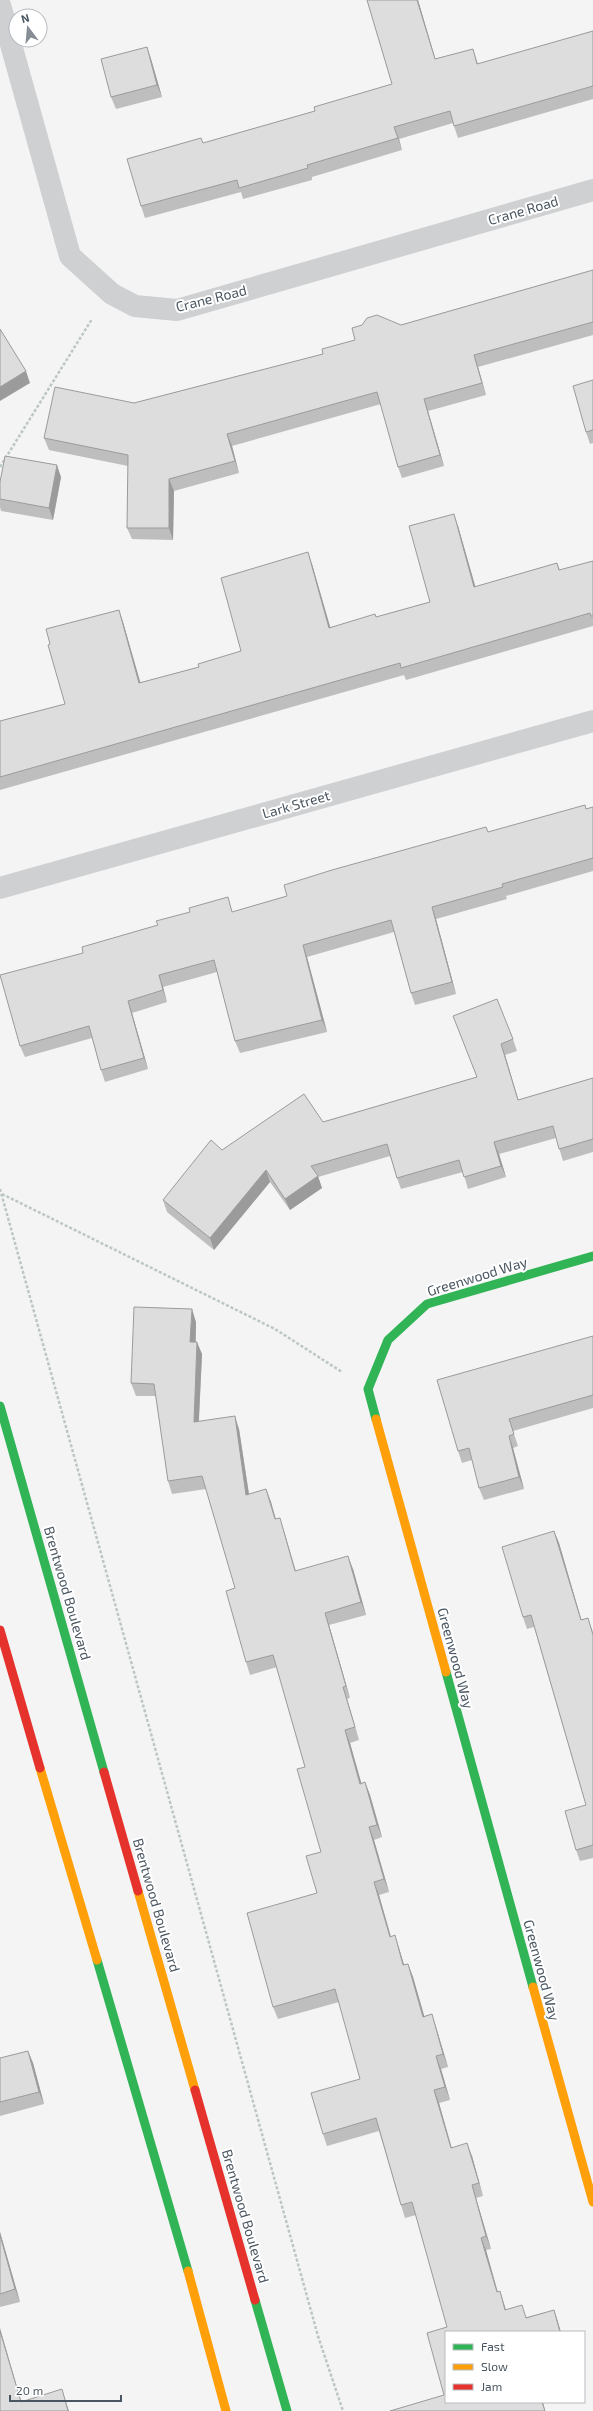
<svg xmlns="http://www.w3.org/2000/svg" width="593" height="2411" font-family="'Exo 2',sans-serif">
<rect width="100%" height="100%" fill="#f4f4f4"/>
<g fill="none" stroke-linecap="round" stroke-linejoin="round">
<!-- path -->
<path stroke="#bcc7c4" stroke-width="2.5" stroke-dasharray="3 2" stroke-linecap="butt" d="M0 467 92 319
M0 1189 318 2336 343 2411
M2 1194 275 1329 342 1372"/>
<!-- street -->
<path stroke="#ced0d2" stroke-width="22" d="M0 5 70 256 112 294 135 306 177 310 593 190
M0 888 593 721"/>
<!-- fast -->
<path stroke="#30b455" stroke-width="9" d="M0 1406 104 1772
M376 1419 368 1389 388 1340 427 1304 593 1256
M446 1672 533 1987
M97 1960 188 2271
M255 2300 287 2411"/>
<!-- slow -->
<path stroke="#ff9f0a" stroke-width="9" d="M376 1419 446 1672
M40 1768 97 1960
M138 1891 195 2090
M533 1987 593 2202
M188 2271 226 2411"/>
<!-- jam -->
<path stroke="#e5322d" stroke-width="9" d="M0 1630 40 1768
M104 1772 138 1891
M195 2090 255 2300"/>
</g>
<!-- wall -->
<path fill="#bebebf" d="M367 0H418L435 59 473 49 478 64 593 31V99L458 138 453 123 399 139 402 150 312 177V180L243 199 241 192 145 218 141 206 203 143 315 111 392 84Z
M147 47 151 59 162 97 116 109 111 97Z
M593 270V335L478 367 486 395 428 411 444 466 402 478 398 467 381 404 232 446 239 473 174 491 173 540 132 539 127 528 128 466 49 450 44 438 134 403 323 354 355 340 401 325Z
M593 380V443L590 444 586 432Z
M61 477 53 520 1 511 0 507V482Z
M458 526 475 587 557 563 560 570 593 561V626L406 680 404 675 0 790V721L65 704 50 644 119 610 123 622 140 683 199 667 241 651 312 564 330 628 376 617 430 602Z
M593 807V871L506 896 507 899 436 919 456 994 415 1005 411 993 394 932 307 957 327 1032 240 1053 235 1041 217 972 163 987 167 1002 132 1013 148 1069 105 1082 101 1070 92 1038 25 1057 20 1046 83 953 158 925 190 912H233L287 896 486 827 488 832Z
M458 1028 513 1039 517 1051 505 1055 518 1100 593 1078V1152L563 1161 556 1138 499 1154 506 1177 468 1189 463 1172 401 1189 397 1178 390 1156 318 1177 322 1188 290 1210 270 1182 214 1250 167 1212 163 1200 222 1150 323 1122 477 1077Z
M196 1322V1342L202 1354 199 1421 239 1429 249 1494 266 1489 271 1502 276 1519 284 1531 296 1571 353 1569 366 1615 329 1625 350 1698 347 1699 359 1740 350 1743 361 1783 365 1782 370 1795 382 1837 374 1840 389 1892 379 1895 391 1936 399 1948 404 1965 408 1964 413 1977 424 2016 432 2014 436 2027 448 2067 441 2069 450 2100 439 2103 452 2148 472 2156 483 2196 476 2198 491 2249 486 2250 498 2292 500 2291 506 2310 527 2317 554 2310 558 2322 446 2402H543L545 2411H390L444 2395 447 2327 416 2215 405 2218 401 2205 379 2131 327 2146 323 2134 360 2079 339 2002 278 2019 273 2007 317 1893 321 1852 305 1767 277 1667 250 1675 246 1662 235 1588 206 1489 172 1494 168 1481 156 1396H136L131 1383Z
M593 1336V1408L513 1431 518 1446 513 1448 524 1489 484 1500 479 1488 472 1460 462 1463 458 1451Z
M554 1531 559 1543 581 1620 588 1618 593 1632V1858L580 1861 576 1850 586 1805 534 1627 527 1629 523 1617Z
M28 2051 33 2063 44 2104 0 2116V2058Z
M0 2232 20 2302 0 2307Z"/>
<!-- shaded-wall -->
<path fill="#9b9b9b" d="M417 0H418L439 71 435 59Z
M147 47 151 59 162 97 157 85Z
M394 127 399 139 402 150 398 138Z
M474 355 478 367 486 395 482 383Z
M26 371 30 383 0 401V387Z
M424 399 428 411 444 466 440 455Z
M227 434 232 446 239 473 235 461Z
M57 465 61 477 53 520 49 508Z
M169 479 174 491 173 540 169 528Z
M454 514 458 526 479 599 474 587Z
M308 552 312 564 334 640 329 628Z
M119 610 123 622 144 695 139 683Z
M432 907 436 919 456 994 452 982Z
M303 945 307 957 327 1032 322 1020Z
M159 975 163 987 167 1002 163 990Z
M128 1001 132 1013 148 1069 144 1058Z
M501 1044 505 1055 522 1112 518 1100Z
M494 1142 499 1154 506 1177 501 1166Z
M266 1170 270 1182 214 1250 210 1238Z
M318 1176 322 1188 290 1210 285 1199Z
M192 1309 196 1322 195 1354 190 1342Z
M197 1342 202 1354 198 1435 194 1422Z
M235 1416 239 1429 251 1508 246 1495Z
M509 1436 513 1448 524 1489 519 1477Z
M266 1489 271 1502 279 1532 275 1519Z
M280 1518 284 1531 299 1584 295 1571Z
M554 1531 559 1543 585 1632 581 1620Z
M348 1556 353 1569 366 1615 361 1602Z
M325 1613 329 1625 350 1698 346 1686Z
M343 1687 347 1699 359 1740 355 1727Z
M345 1730 350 1743 365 1796 360 1784Z
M365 1782 370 1795 382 1837 377 1825Z
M369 1827 374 1840 389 1892 384 1879Z
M374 1882 379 1895 394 1949 390 1937Z
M395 1935 399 1948 408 1978 403 1965Z
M408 1964 413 1977 428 2029 423 2017Z
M432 2014 436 2027 448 2067 443 2054Z
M28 2051 33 2063 44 2104 39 2092Z
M436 2056 441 2069 450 2100 445 2087Z
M434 2090 439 2103 455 2161 451 2148Z
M467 2143 472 2156 483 2196 479 2183Z
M472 2185 476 2198 491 2249 486 2236Z
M0 2232 20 2302 15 2289 0 2235Z
M481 2238 486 2250 501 2305 497 2292Z
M500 2291 504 2304 510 2323 505 2310Z
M554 2310 558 2322 561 2332H560Z
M0 2328 24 2411 21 2402 0 2331Z
M62 2389 66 2402 69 2411H68Z
M542 2402H543L545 2411Z"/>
<!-- building -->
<path fill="#ddddde" stroke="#9b9b9b" d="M367 0H417L435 59 473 49 477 64 593 31V86L454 126 450 111 394 127 398 138 307 165 308 168 239 188 237 180 141 206 127 159 201 138 203 143 315 111 314 107 392 84Z
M147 47 157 85 111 97 101 59Z
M593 270V322L474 355 482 383 424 399 440 455 398 467 377 392 227 434 235 461 169 479V528H127L128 455 44 438 55 387 134 403 323 354 322 349 355 340 352 328 362 325 367 318 377 315 401 325Z
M0 329 26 371 0 387Z
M593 380V430L586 432 573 386Z
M5 456 57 465 49 508 0 499V482Z
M454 514 474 587 557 563 559 570 593 561V616H591L590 613 401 668 400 663 0 777V721L65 704 48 645 50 644 46 629 119 610 139 683 199 667 198 664 241 651 221 578 308 552 329 628 375 614 376 617 430 602 409 526Z
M585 805 586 809 593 807V858L502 884 503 887 432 907 452 982 411 993 391 920 303 945 322 1020 235 1041 214 960 159 975 163 990 128 1001 144 1058 101 1070 89 1026 20 1046 0 975 83 953 82 947 158 925 156 921 190 912 189 908 228 897 232 912 287 896 284 885 332 870 486 827 488 832Z
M497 999 513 1039 501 1044 518 1100 593 1078V1139L559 1149 553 1126 494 1142 501 1166 464 1177 459 1160 397 1178 387 1144 311 1166 318 1176 285 1199 266 1170 210 1238 163 1200 211 1140 222 1150 304 1094 323 1122 477 1077 453 1016Z
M134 1307 192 1309 190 1342H197L194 1422 235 1416 246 1495 266 1489 275 1519 280 1518 295 1571 348 1556 361 1602 325 1613 346 1686 343 1687 355 1727 345 1730 360 1784 365 1782 377 1825 369 1827 384 1879 374 1882 390 1937 395 1935 403 1965 408 1964 423 2017 432 2014 443 2054 436 2056 445 2087 434 2090 451 2148 467 2143 479 2183 472 2185 486 2236 481 2238 497 2292 500 2291 505 2310 522 2305 526 2318 554 2310 560 2332H446V2402H542L545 2411H390L444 2395 427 2333 447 2327 412 2202 401 2205 376 2118 323 2134 311 2093 360 2079 335 1989 273 2007 247 1913 317 1893 306 1856 321 1852 297 1769 305 1767 273 1655 246 1662 226 1591 235 1588 202 1476 168 1481 154 1384 131 1383Z
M593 1336V1395L509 1419 514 1434 509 1436 519 1477 479 1488 469 1448 458 1451 437 1380Z
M554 1531 581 1620 588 1618 593 1635V1845L576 1850 565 1811 586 1805 531 1615 523 1617 502 1547Z
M28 2051 39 2092 0 2102V2058Z
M0 2235 15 2289 0 2294Z
M0 2331 21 2402 62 2389 68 2411H0Z"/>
<g text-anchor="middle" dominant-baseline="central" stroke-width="4" stroke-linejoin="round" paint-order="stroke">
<!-- street labels -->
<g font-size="14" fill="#4a5661" stroke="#fff">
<text transform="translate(523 210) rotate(-16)">Crane Road</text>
<text transform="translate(211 298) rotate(-14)">Crane Road</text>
<text transform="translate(296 804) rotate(-16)">Lark Street</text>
<text transform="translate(477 1276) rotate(-17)">Greenwood Way</text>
<text transform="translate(68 1593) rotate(74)">Brentwood Boulevard</text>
<text transform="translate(456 1658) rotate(75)">Greenwood Way</text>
<text transform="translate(157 1905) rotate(74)">Brentwood Boulevard</text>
<text transform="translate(542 1970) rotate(75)">Greenwood Way</text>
<text transform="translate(246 2216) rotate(74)">Brentwood Boulevard</text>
</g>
</g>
<!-- legend -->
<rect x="445" y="2331" width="140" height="72" fill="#ffffff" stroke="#b7bbc0"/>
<rect x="453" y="2344" width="20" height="6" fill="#30b455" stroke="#b7bbc0"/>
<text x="481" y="2351" font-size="12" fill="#4a5661">Fast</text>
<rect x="453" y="2364" width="20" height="6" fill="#ff9f0a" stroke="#b7bbc0"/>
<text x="481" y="2371" font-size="12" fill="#4a5661">Slow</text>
<rect x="453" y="2384" width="20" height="6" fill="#e5322d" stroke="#b7bbc0"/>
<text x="481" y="2391" font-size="12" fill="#4a5661">Jam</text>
<!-- north arrow -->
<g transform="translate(28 28) rotate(344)"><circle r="19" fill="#ffffff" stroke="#b7bbc0"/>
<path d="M0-3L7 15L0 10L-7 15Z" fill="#868d94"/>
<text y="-6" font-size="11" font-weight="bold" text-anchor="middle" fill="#4a5661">N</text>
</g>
<!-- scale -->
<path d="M10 2395v6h111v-6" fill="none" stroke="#4a5661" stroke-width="2"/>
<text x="16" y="2395" font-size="12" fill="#4a5661" stroke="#ffffff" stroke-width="3" paint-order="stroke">20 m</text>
</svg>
